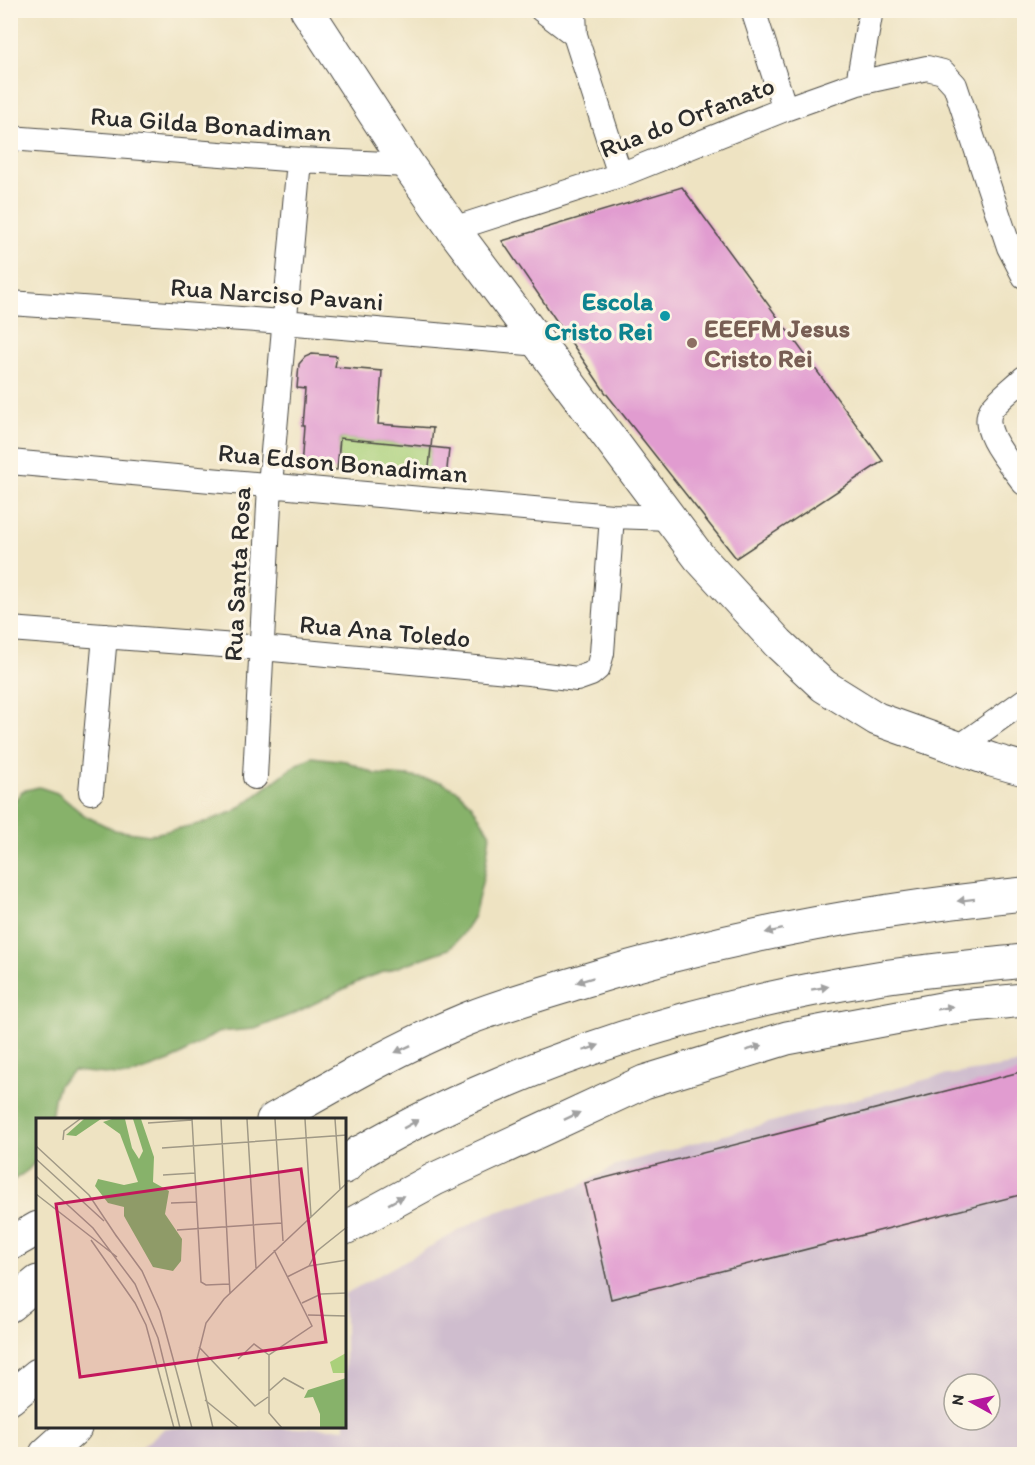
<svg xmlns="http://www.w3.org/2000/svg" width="1035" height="1465" font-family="Itim,sans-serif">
<rect width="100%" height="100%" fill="#fcf5e5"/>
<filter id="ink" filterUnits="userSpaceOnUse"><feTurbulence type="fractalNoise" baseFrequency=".0167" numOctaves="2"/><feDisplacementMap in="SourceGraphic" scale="12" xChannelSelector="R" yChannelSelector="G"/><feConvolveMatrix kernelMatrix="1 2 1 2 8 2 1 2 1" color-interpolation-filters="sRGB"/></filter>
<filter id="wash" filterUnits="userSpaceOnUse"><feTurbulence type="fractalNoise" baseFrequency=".008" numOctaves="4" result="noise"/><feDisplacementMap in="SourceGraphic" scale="24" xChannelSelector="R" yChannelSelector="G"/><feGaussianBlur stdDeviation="1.35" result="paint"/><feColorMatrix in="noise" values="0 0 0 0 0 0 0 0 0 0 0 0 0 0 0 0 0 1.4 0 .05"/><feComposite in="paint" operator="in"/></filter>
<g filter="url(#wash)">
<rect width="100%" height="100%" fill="#eee3c2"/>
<!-- industrial -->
<path fill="#cfbdce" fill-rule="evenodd" d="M1024 1063V1454H133L165 1428H345V1294L487 1215 579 1186 619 1164 935 1077ZM954 1384H990V1420H954Z"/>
<!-- green -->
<path fill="#aad07a" stroke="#6a7e52" stroke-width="1.5" d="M340 438 431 447 428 478 337 470Z"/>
<!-- forest -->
<path fill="#87b26a" stroke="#596e4a" stroke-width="1.5" d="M312 757 346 761 375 774 408 776 441 782 458 791 472 805 490 834 485 870 474 916 462 935 449 949 364 979 295 1013 255 1029 218 1032 172 1060 156 1066 128 1076 73 1071 59 1084 54 1099 51 1120H38L37 1160 28 1170 11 1182V806L22 791 39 787 57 793 84 815 114 830 149 835 203 823 235 811 297 764Z"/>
<g id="blocks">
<!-- building -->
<path fill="#e19cd0" d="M682 187 883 461 736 558 605 392 502 241Z
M312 354 337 356 335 367 382 371 378 424 433 428 431 447 449 449 446 479 428 478 431 447 340 438 337 470 301 468 304 426H302L305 389 297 388 299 364 305 357Z
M1024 1071V1194L611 1299 585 1183Z"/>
</g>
</g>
<g filter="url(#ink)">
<use href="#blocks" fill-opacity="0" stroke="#484742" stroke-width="1.5"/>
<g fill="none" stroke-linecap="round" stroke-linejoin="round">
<!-- street casing -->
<g stroke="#484742" stroke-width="26">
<path id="street" d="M542 10 575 35
M574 10 575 35 620 175
M753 10 785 109
M858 83 871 10
M10 138 299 160 408 165
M453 229 620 175 785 109 858 83 927 68 943 72 955 85 1009 247 1024 276
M10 303 284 322 540 344
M1024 378C1016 386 996 401 991 410 979 432 1012 465 1024 483
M10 462 612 516 671 518
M10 629 262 648 529 673 577 679 591 674 598 668 602 653 612 516
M958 748 1024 701
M255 777 270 485 299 160
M91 792 105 636"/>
</g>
<!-- secondary casing -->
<g stroke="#484742" stroke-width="35">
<path id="secondary" d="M307 10 408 165 453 229 699 557 778 643 824 686 877 719 992 760 1024 769
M345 1228 435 1179 644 1082 787 1038 952 1007 1024 1000"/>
</g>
<!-- primary casing -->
<g stroke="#484742" stroke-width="35">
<path id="primary" d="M273 1120C336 1084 399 1047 467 1019 505 1004 544 993 583 981 727 936 875 909 1024 894
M345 1162C394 1131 446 1106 499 1084 618 1033 743 1000 871 979 921 970 973 967 1024 961
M10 1305 38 1282
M10 1398 38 1375"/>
</g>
<!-- highway casing -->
<g stroke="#484742" stroke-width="35">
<path id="highway" d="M345 1167 360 1152
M10 1244 38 1228
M46 1454 75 1428"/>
</g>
<!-- street -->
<use href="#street" stroke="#fff" stroke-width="24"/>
<!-- secondary -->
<use href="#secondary" stroke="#fff" stroke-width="33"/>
<!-- primary -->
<use href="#primary" stroke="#fff" stroke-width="33"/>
<!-- highway -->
<use href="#highway" stroke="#fff" stroke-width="33"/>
</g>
<!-- one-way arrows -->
<defs><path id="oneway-solid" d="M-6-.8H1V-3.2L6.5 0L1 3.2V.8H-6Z" transform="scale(1.5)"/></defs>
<g fill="#a0a0a0">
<use href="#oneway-solid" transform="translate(966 900) rotate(173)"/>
<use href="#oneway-solid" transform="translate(774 931) rotate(168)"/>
<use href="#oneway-solid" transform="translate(585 980) rotate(163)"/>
<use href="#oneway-solid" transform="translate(820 988) rotate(-10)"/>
<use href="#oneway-solid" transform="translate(945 1008) rotate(-10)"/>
<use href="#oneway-solid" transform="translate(591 1048) rotate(-19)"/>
<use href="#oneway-solid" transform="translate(754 1048) rotate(-17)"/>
<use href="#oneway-solid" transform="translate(403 1049) rotate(155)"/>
<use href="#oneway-solid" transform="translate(572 1116) rotate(-25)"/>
<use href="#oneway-solid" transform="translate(411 1124) rotate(-29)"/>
<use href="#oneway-solid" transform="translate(396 1200) rotate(-29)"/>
</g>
</g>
<!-- markers -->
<circle fill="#0f9aa8" stroke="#fcf5e5" stroke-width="2" cx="665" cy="316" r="6"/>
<circle fill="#8d6e63" stroke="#fcf5e5" stroke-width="2" cx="692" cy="343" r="6"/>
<g text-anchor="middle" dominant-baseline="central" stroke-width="6" stroke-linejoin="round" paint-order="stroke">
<!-- street labels -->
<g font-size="26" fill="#2b2b2b" stroke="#fcf5e5">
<text transform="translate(687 117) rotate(-21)">Rua do Orfanato</text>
<text transform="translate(211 124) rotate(4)">Rua Gilda Bonadiman</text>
<text transform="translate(277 294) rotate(4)">Rua Narciso Pavani</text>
<text transform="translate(343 463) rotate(5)">Rua Edson Bonadiman</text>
<text transform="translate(237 574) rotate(-87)">Rua Santa Rosa</text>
<text transform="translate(385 631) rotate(5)">Rua Ana Toledo</text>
</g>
<!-- culture labels -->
<g font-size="26" font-weight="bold" fill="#0d838f" stroke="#fcf5e5" text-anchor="end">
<text x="653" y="301">Escola<tspan x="653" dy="30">Cristo Rei</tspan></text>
</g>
<!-- education labels -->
<g font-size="26" font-weight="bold" fill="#785e54" stroke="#fcf5e5" text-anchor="start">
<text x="704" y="328">EEEFM Jesus<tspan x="704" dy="30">Cristo Rei</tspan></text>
</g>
</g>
<!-- overview -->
<g transform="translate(36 1118)">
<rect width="310" height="310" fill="#eee3c2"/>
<path d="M310 235V255H297L294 244Z" fill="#aad07a"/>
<path d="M48 1H65L40 18 30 17ZM76 1H89L96 30 103 41 107 33 97 1H105L118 39 117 64 133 73 129 96 146 121 145 143 137 153 117 149 88 98V89L72 85 59 68 62 61 88 67 102 64 84 16 67 4ZM310 260V310H284V296L277 279 268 280 272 272Z" fill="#87b26a"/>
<path fill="none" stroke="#a09986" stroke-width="1.5" d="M156 1 165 164 170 167 193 166M185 1 194 176M211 1 220 150M239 1 247 123M269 1 275 99M299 1 304 72M112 5 156 2M27 22 28 13 44 1M0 28 53 77 81 119M126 30 311 17M0 41 68 103M127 57 159 55M0 58 57 110 99 166 122 220 144 310M0 76 81 139M135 85 161 84M141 112 246 105M79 116 106 153 124 193 156 310M55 122 99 185 110 207 138 310M238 132 276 208 233 237V295L246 310M273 148 281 133 311 109M251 159 273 148 311 142M266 185 285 176 311 175M272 197 311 198M163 229 219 288 232 279M202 241 218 226 233 237M233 273 248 260 268 271M169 282 203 310M177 310 161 241 170 205 188 181 311 65"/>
<path fill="#c2185b" fill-opacity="0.15" stroke="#c2185b" stroke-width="3" d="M265 51 290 224 44 259 20 86Z"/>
<rect width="310" height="310" fill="none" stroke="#2b2b2b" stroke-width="3"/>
</g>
<!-- margin -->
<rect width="1035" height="1465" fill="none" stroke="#fcf5e5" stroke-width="36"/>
<!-- north arrow -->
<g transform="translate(972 1402) rotate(278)"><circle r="28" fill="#fcf5e5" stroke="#a8a49b" stroke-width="1.5"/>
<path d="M0-4.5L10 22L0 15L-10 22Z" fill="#b5179e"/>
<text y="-9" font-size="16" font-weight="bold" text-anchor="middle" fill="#2b2b2b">N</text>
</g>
</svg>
